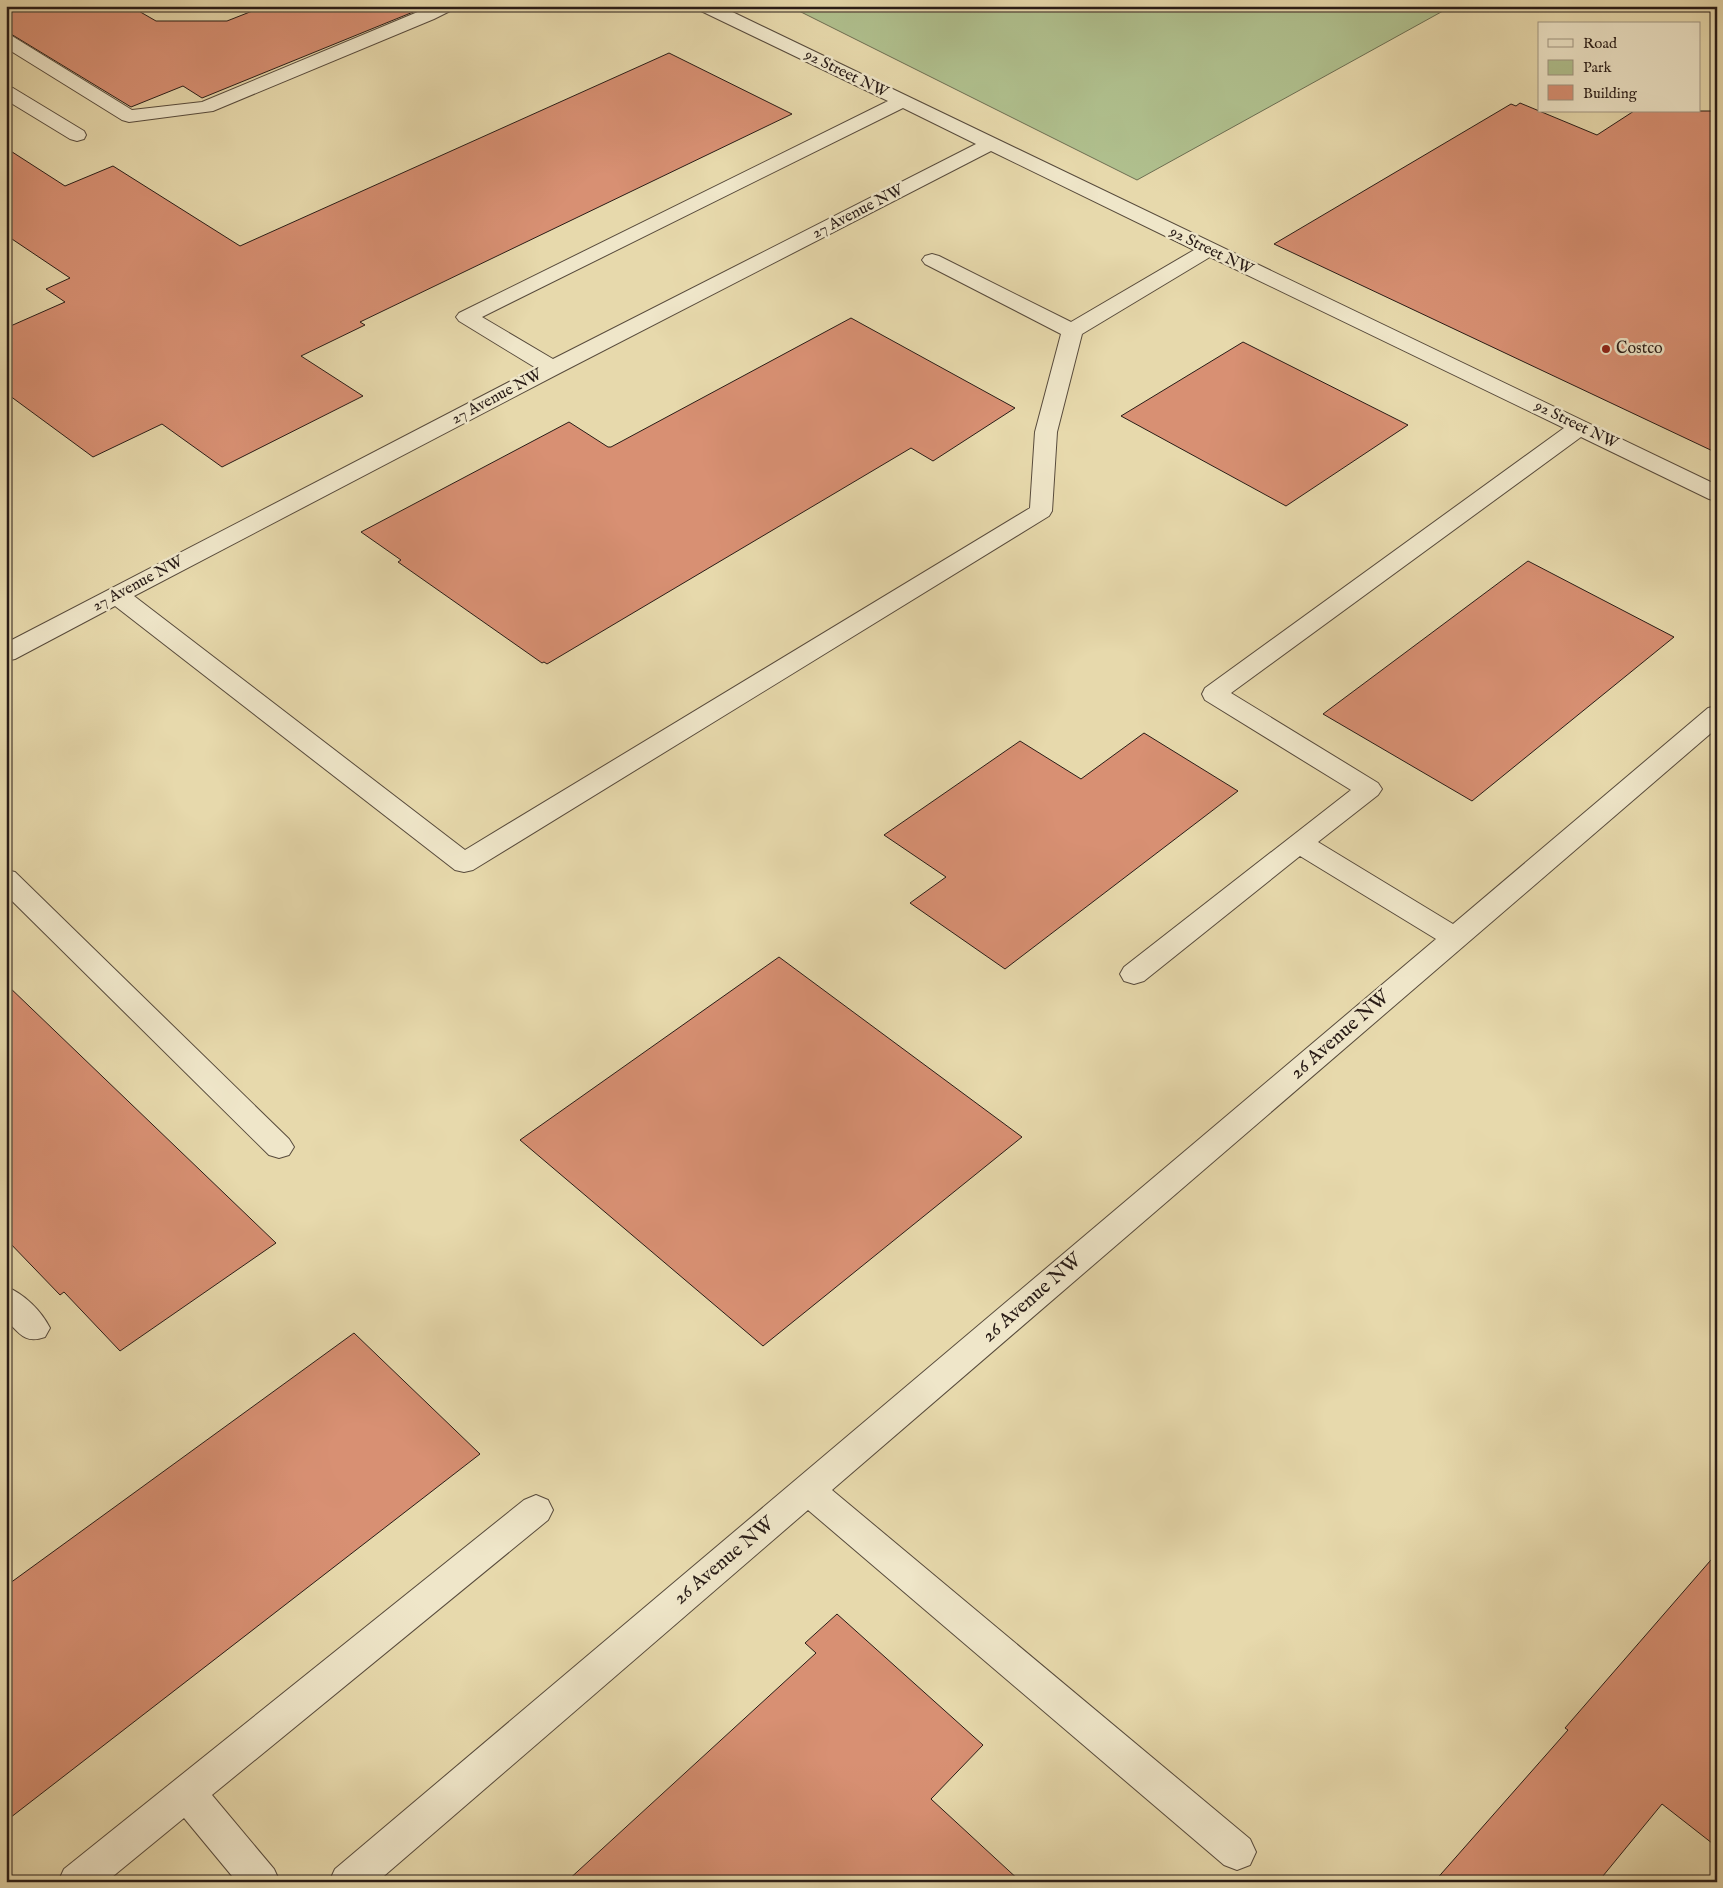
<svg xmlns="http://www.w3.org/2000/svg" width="1723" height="1888" font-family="'IM FELL English',serif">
<rect width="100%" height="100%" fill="#e7d9ac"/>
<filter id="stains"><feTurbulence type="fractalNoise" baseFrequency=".004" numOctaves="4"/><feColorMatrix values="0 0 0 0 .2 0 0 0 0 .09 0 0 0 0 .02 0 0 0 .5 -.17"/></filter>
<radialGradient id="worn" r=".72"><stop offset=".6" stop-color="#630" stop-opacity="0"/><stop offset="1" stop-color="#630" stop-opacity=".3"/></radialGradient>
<!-- green -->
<path fill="#b0c08e" stroke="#6c6e52" d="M789 6H1452L1137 180Z"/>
<!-- building -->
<path fill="#d89073" stroke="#291c17" d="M6 6H130L156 21H227L265 6 423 8 202 98 183 86 131 107 6 31Z
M669 53 792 114 360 322 365 325 301 356 363 396 222 467 162 424 93 457 6 393V328L65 302 46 289 70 278 6 235V148L65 186 113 166 240 246Z
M1520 103 1597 135 1634 111H1717V453L1274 244 1511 104 1516 106Z
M851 318 1015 408 933 461 911 448 547 664 544 662 542 663 398 562 401 560 361 532 569 422 608 447H611Z
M1243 342 1408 425 1286 506 1121 416Z
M1528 561 1674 637 1472 801 1323 714Z
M1144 733 1238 791 1005 969 910 903 946 877 884 835 1020 741 1081 779Z
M779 957 1022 1137 763 1346 520 1140Z
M6 984 276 1243 120 1351 64 1292 60 1295 6 1239Z
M354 1333 480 1454 6 1821V1586Z
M1717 1553V1847L1662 1804 1598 1882H1434L1568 1730 1565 1728Z
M837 1614 983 1745 931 1799 1021 1882H566L816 1653 805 1643Z"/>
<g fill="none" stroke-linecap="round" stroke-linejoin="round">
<!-- minor casing -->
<g stroke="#584b3c" stroke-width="2">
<path id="minor" d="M432 6H455L452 10 434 19 213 111 129 122 122 120 6 48V35L12 36 132 110 202 102Z
M696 6H720L1717 485V501L1709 499 1581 437 1231 693 1378 783 1382 789 1378 795 1318 842 1453 924 1708 708 1717 706V728L832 1490 1250 1839 1256 1852 1250 1865 1237 1870 1224 1865 808 1510 377 1882H329L335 1869 1436 939 1300 856 1144 981 1134 984 1124 981 1120 974 1124 967 1351 790 1205 700 1202 694 1205 688 1564 428 1210 257 1082 334 1057 432 1052 511 1049 516 473 870 464 872 455 870 115 606 15 659 6 661V643L536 368 459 321 456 317 459 313 888 101 699 10ZM903 108 976 144 553 359 482 317ZM991 151 1194 250 1071 322 939 256 932 254 925 256 922 260 925 264 1061 334 1035 432 1030 508 465 850 134 596 560 373Z
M6 87 13 88 84 131 86 135 84 139 77 141 70 139 6 100Z
M6 870 15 872 289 1139 294 1147 289 1155 279 1158 269 1155 6 895Z
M6 1287C24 1293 42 1312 50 1328L45 1337C25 1344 20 1334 6 1320Z
M536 1495 548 1500 553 1510 548 1520 212 1795 274 1869 280 1882H237L184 1818 106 1882H58L64 1869 524 1500Z"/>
</g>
<!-- minor -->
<use href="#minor" fill="#efe6c9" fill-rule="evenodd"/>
</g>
<!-- markers -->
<circle fill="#8f2418" stroke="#efe6c9" stroke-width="2" cx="1606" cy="349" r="5"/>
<g text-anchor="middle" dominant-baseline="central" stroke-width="5" stroke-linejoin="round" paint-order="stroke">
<!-- far-street labels -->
<g font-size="16" fill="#291c17" stroke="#efe6c9">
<text transform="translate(846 74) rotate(26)">92 Street NW</text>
<text transform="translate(858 212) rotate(-27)">27 Avenue NW</text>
<text transform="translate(1211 251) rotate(26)">92 Street NW</text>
<text transform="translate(497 397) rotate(-28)">27 Avenue NW</text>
<text transform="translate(1576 425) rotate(26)">92 Street NW</text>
<text transform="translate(138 584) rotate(-28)">27 Avenue NW</text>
</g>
<!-- far-poi labels -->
<g font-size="16" fill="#291c17" stroke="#efe6c9" text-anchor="start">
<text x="1616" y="349">Costco</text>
</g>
<!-- street labels -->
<g font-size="20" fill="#291c17" stroke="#efe6c9">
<text transform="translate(1340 1035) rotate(-41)">26 Avenue NW</text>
<text transform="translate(1032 1298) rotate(-41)">26 Avenue NW</text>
<text transform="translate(724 1561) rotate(-40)">26 Avenue NW</text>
</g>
</g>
<!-- margin -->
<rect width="1723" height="1888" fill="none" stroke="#e7d9ac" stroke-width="25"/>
<rect x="8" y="8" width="1708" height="1873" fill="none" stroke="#291c17" stroke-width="2.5"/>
<rect x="12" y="12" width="1698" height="1863" fill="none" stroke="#291c17"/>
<!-- legend -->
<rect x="1538" y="22" width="162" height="90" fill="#efe6c9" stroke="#a09582"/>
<rect x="1548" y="39" width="25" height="8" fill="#efe6c9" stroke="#a09582"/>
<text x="1583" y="48" font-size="15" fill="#291c17">Road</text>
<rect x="1548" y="60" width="25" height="15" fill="#b0c08e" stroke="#a09582"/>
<text x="1583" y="72" font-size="15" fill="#291c17">Park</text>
<rect x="1548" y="85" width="25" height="15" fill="#d89073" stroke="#a09582"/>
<text x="1583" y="98" font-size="15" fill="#291c17">Building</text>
<rect width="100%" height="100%" filter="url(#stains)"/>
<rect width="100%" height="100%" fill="url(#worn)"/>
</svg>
